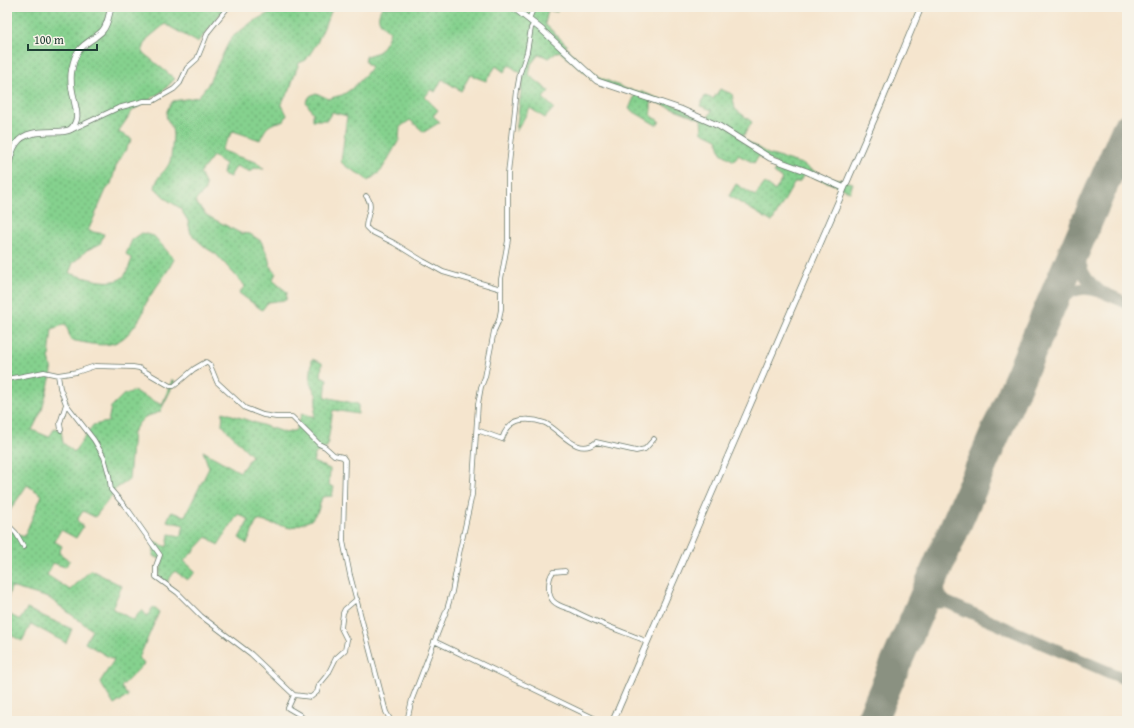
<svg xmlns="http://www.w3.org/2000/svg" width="1134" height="728" font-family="'Gentium Book Plus',serif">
<defs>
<pattern id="grass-dots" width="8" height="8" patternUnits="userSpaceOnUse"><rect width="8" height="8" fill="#85d18e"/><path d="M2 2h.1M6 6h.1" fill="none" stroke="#6cab75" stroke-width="1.8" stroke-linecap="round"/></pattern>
</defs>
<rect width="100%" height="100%" fill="#f7f3e8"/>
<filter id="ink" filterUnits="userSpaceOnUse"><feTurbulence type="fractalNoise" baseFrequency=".025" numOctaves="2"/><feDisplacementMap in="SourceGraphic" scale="8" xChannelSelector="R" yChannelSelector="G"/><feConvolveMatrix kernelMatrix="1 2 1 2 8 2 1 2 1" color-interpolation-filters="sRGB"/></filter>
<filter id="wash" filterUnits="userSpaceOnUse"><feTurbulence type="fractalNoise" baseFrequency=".012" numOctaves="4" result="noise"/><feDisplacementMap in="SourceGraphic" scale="16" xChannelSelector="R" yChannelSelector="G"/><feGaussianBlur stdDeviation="0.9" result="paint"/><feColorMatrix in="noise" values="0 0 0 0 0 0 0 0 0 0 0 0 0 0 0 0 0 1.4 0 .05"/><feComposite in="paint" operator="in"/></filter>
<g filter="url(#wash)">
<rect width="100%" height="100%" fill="#f5e5ce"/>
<!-- grass -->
<path fill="url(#grass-dots)" stroke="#528761" d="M7 7H226C219 14 203 39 197 42L165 24 147 39 142 52 175 79 163 91 133 110 118 132 132 139 116 166 111 184 106 190 88 231 104 234 100 244 87 250 73 263 69 273C83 277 113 288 124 276 128 272 130 263 132 259L126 254 132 240 142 233 154 236 174 259C167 274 156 286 147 301 144 306 144 313 140 318 119 351 106 347 71 340L66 324 52 329 49 357 52 372 42 410 32 430 49 437 55 428 61 430 63 443 74 452 93 425 108 422 111 407 123 395 134 391 162 405 172 380 175 381 160 412 145 417 139 423 133 432 129 480 114 490V493L95 517 83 511 77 520 83 527 76 538 61 530 54 541 62 546 59 553 70 561 65 567 53 563 47 575 70 590 91 570 122 586 112 608 133 620 142 610 147 616 153 607 159 612 139 658 144 664 121 687 128 696 114 705 100 682 114 660 85 643 92 630 49 598 11 587 7 601V529L24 537 42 495 27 485 7 515V473L10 466 7 464Z
M273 7H333L317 43 306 60 299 63 294 76 289 92 281 103 287 115 284 121C269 124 267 125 260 140L233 131 221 150 239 157 256 162 264 169 254 168 251 172 236 166 230 177 223 174 225 164 213 156 200 173 206 186 204 192 195 201 206 215 240 233 250 234 261 241 268 256 270 266 276 273 273 279 277 284 287 292 286 300 268 302 262 310 239 293 245 286 216 254 206 248 191 234 188 221 180 208 166 199 155 188C158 173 163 175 169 164 172 159 172 143 173 136 173 120 158 120 173 101L198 97 207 86 231 38 252 22 271 12Z
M382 7H558L557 12 548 10 545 24 567 45 565 47 597 76 626 89 642 92 708 118 712 110 700 106 705 96 713 99 720 89 732 94 735 109 752 122 742 138 768 154 802 164 821 175 853 183 850 192 830 183 805 174 799 182H795L772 222 729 196 736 184 755 196 765 183 775 191 782 179 774 173 777 164 759 156 754 163 738 155 734 161 721 153 717 139 702 132 701 119 653 101 651 104V115L660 122 656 125 629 109 635 95 597 82 559 51 549 58 539 54 531 64 529 75 549 91 543 98 554 108 545 118 530 108 516 132 523 75 509 65 504 72 496 66 486 81 470 75 461 91 442 79 435 92 431 89 425 97 438 110 433 116 440 122 424 132 410 120 400 127 399 140 381 171 368 181C360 172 348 170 341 162L347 116 332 112 327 120H313V113L306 102 310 96 316 93 329 99C333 97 338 96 342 95 352 90 365 77 371 67L365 62 366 56 379 52 387 40 390 32C380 23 375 20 382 7Z
M312 359 322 363 321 376 327 379 325 397 358 404V414L333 410 327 447 315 454 313 462 330 469 329 485 334 487 332 496 322 497 318 511 311 520 291 528 257 520 247 544 239 538 249 520 238 514 218 545 207 537 184 561 196 572 187 580 175 571 167 582 159 576 163 560 153 556 155 542 167 547 169 534 181 536 184 525 167 521 171 512 185 516 209 468 203 451 240 472 252 456 222 425 223 412 286 433 296 430 302 413 314 417 317 396 310 383Z
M27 609 72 629 66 643 31 624 22 641 7 633V613L20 620Z"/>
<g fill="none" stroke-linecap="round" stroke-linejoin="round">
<!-- taxiway -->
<path stroke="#8a9181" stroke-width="12" d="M1083 232C1077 257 1077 274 1099 290
M1050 309C1079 278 1093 288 1127 303
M932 580 937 593 946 602
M920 606 931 603 946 602 1127 680"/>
<!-- runway -->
<path stroke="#8a9181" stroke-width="31" d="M871 721 1127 129"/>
</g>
</g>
<g filter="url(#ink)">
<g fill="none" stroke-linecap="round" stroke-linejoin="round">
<!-- street casing -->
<g stroke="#6a786a" stroke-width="5.5">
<path id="street" d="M529 19 534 7
M71 130 118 108 144 101H153L174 89 180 83 187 68 197 59 208 32 228 7
M366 196C375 205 366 216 366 227L370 231 394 243 423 261 443 272 501 289
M58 375 60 388 66 404 94 440 104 457 109 475 111 490 129 511 160 555 156 566V577L178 593 201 616 251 654 294 695 311 697 317 692 319 685 328 674 336 658 345 650 347 640 341 628 343 613 345 609 357 599
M7 379 44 372 58 375 77 372 95 366 133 367 139 368 170 386H174L194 369 206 362 210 365 217 382 245 408 263 415 276 417H292L319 444 325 447 334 455 343 457 345 460 343 541 350 575 381 693 386 712 391 721
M61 430 60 423 66 404
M477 430 502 439C505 430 510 422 521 420 529 419 537 420 545 423 560 430 578 458 596 442L636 451 645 449 654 439
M7 524 16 533 24 547
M565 571 553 572C548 578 547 594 553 601 559 607 565 607 572 610 594 622 618 630 641 639L647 643
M434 641 600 721
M294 695 288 708 300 715 305 721
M407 721 412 699 447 609 452 592 459 554 472 495 478 404 481 387 485 377 494 331 499 320 501 309V279L508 240V174L517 90 520 73 527 52 531 28 534 23"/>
</g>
<!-- secondary casing -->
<g stroke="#6a786a" stroke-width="7">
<path id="secondary" d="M513 7 542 30 597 81 680 109 719 126 770 158 806 171 844 188
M7 170C10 161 11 151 16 144 29 124 65 137 72 128 80 118 76 110 74 99 72 91 70 77 72 69 75 52 80 47 94 38 97 35 101 33 103 30 108 24 109 14 111 7
M613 721 882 101 921 7"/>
</g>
<!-- street -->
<use href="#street" stroke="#fff" stroke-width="4"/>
<!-- secondary -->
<use href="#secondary" stroke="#fff" stroke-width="5.5"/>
</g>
</g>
<!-- margin -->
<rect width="1134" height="728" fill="none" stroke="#f7f3e8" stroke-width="24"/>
<!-- scale -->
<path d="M28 44v6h69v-6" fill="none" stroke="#1f3d34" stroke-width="2"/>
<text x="34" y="44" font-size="12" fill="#1f3d34" stroke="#f7f3e8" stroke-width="3" paint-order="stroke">100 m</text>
</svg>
